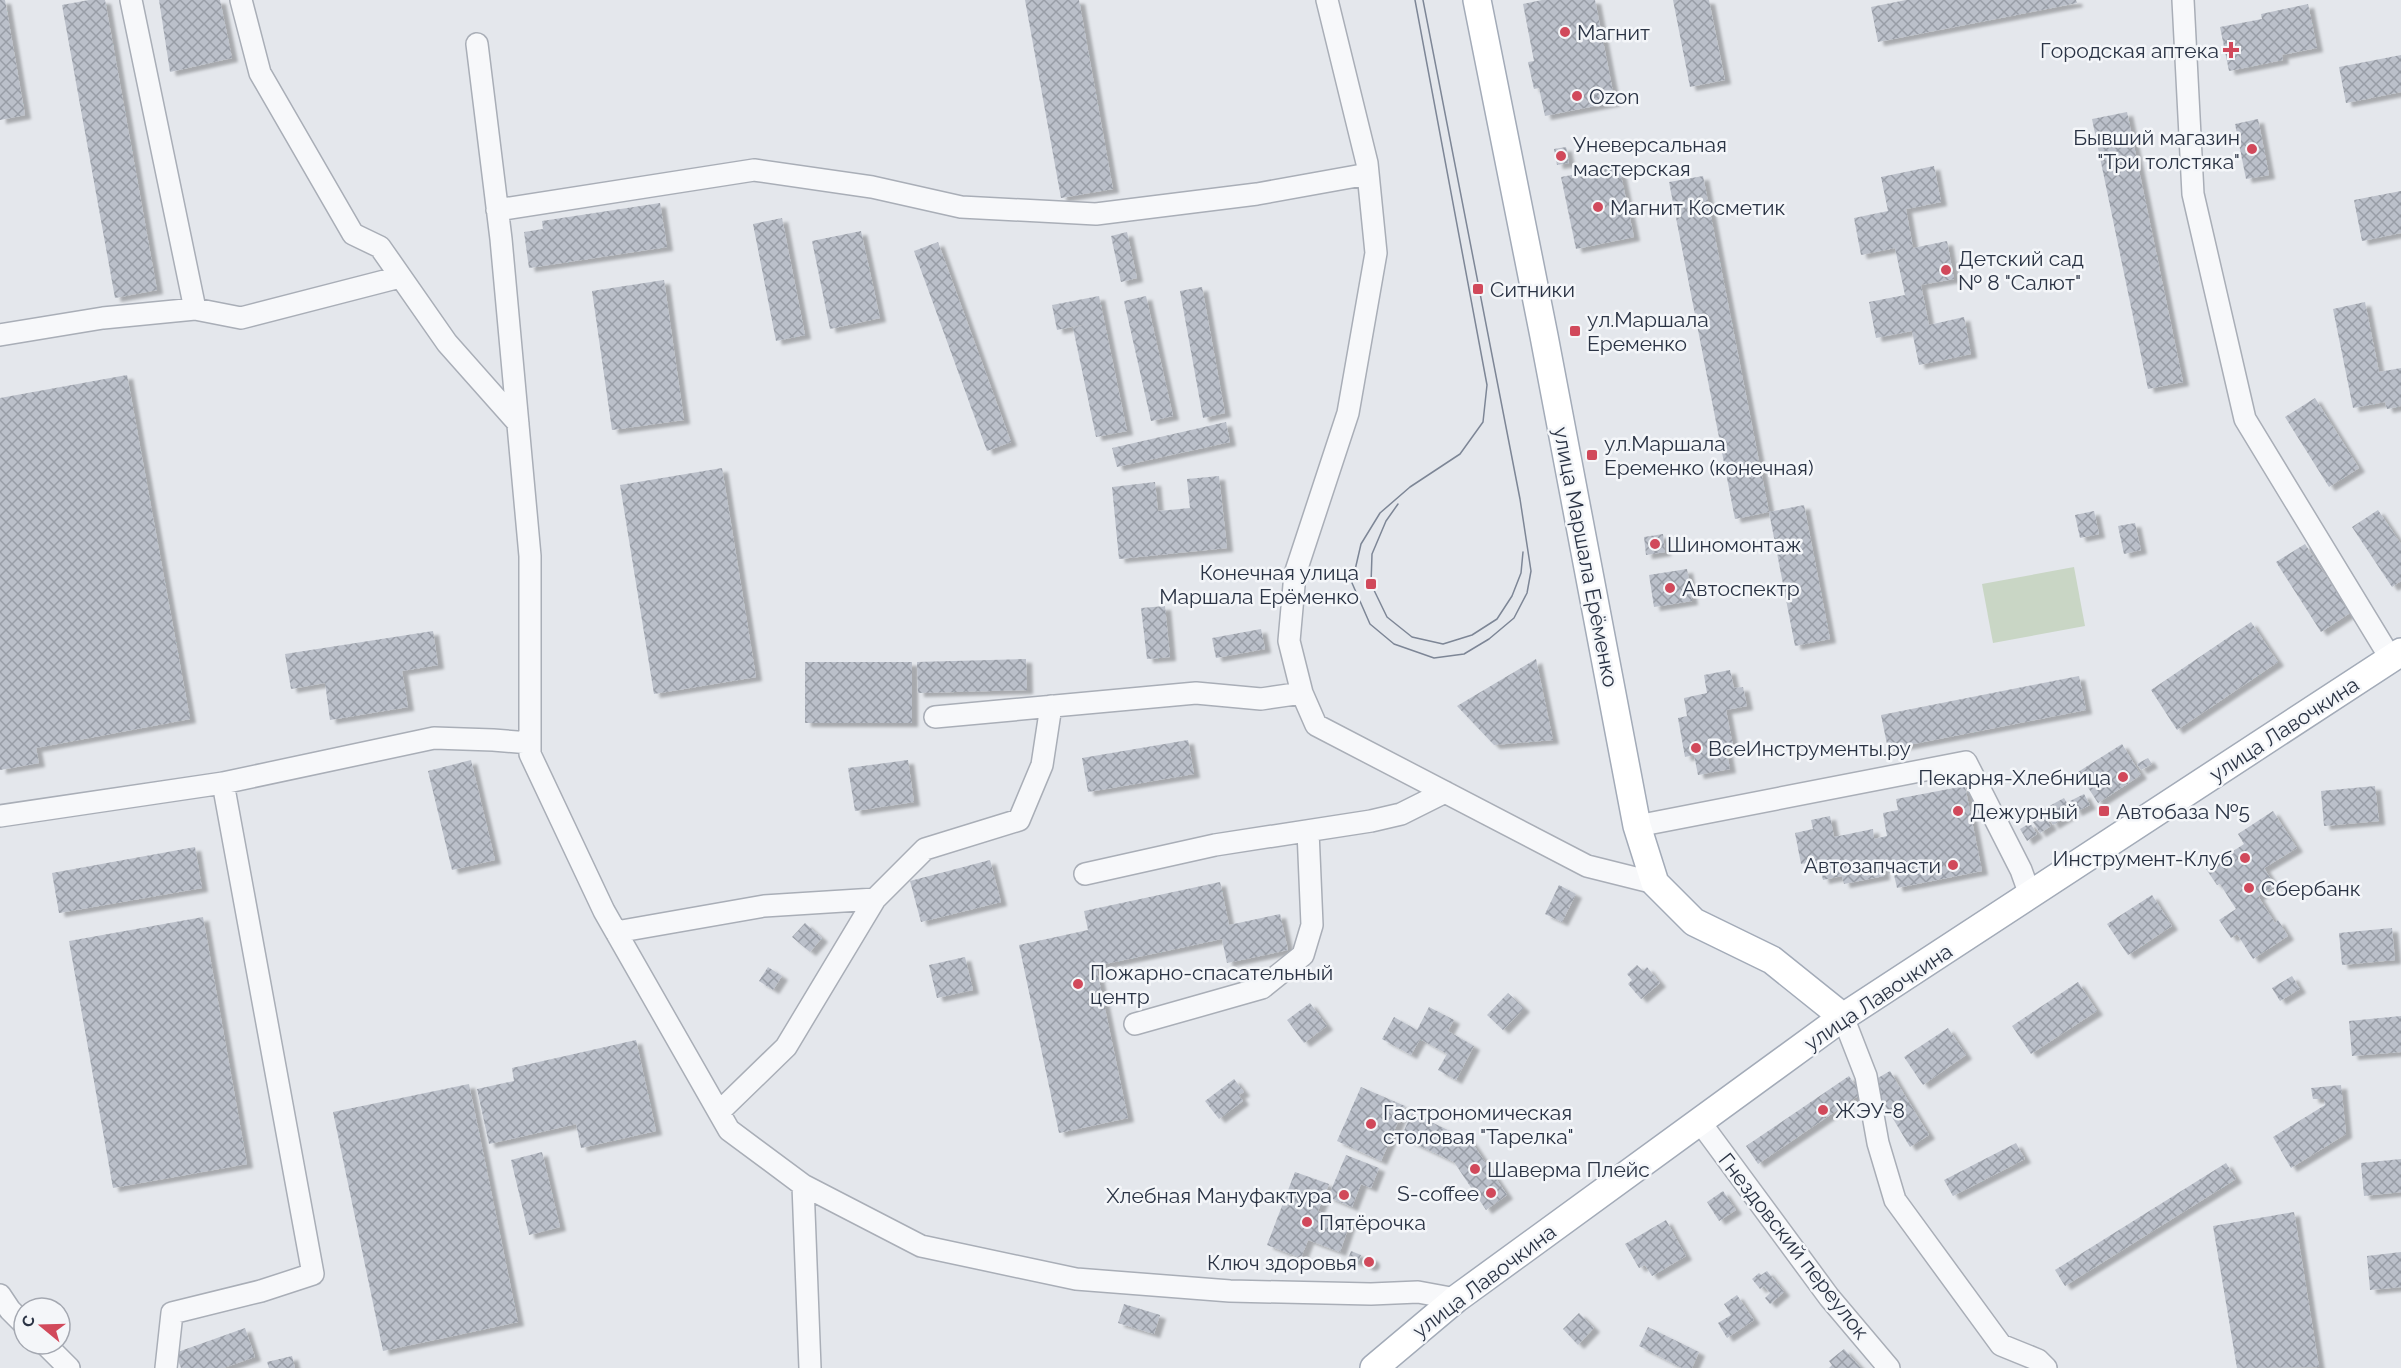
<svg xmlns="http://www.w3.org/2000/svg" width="2401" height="1368" font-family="Raleway,sans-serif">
<defs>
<pattern id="building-cross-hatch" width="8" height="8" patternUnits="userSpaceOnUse" patternTransform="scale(1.5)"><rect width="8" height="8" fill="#bbc0ca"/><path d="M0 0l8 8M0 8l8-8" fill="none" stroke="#989da6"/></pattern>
<filter id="shadow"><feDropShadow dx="6" dy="4" stdDeviation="1.5" flood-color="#0004"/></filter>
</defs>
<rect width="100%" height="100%" fill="#e4e7ec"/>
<!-- park -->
<path fill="#c9d6c5" d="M2074 567 2085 626 1993 643 1982 584Z"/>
<!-- building -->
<path fill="url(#building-cross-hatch)" filter="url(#shadow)" d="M0 0H5L25 115 0 120Z
M89 0H105L157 290 115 298 62 5Z
M159 0H220L232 58 170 72Z
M1025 0H1079L1113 189 1061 198Z
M1542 0H1595L1615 102 1545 116 1539 88 1534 89 1528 62 1534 61 1523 4Z
M1673 0H1709L1725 80 1690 87Z
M1906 0H2076L2077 3 1878 42 1871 7Z
M2308 4 2317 48 2282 55 2283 60 2229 71 2220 27 2262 19 2261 14Z
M2401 55V92L2346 103 2339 67Z
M2127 112 2183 382 2148 389 2092 119Z
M2258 119 2269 175 2246 179 2235 124Z
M1566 147 1569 163 1557 165 1554 149Z
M1619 166 1634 237 1576 249 1561 177Z
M1934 166 1941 202 1906 209 1913 248 1947 241 1954 279 1921 285 1929 325 1964 317 1971 354 1919 365 1912 331 1876 338 1869 302 1905 295 1895 248 1861 255 1854 218 1888 211 1881 177Z
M1703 176 1769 512 1735 519 1669 182Z
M2401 191V233L2362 241 2354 200Z
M660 203 667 247 529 268 524 232 543 229 542 221Z
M782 218 805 335 776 341 753 224Z
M861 231 880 318 830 329 812 241Z
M1127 232 1137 278 1121 282 1111 236Z
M938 242 1011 442 987 451 914 251Z
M664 280 684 420 612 430 592 291Z
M1202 287 1225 413 1203 418 1180 291Z
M1099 296 1127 431 1096 437 1073 328 1086 324 1057 330 1052 305Z
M1146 296 1173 416 1151 421 1124 301Z
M2365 302 2379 372 2401 368V406L2387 409 2385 402 2353 408 2333 309Z
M127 375 190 719 36 748 39 763 0 770V398Z
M2315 398 2359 468 2329 487 2285 417Z
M1226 422 1230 442 1117 467 1112 448Z
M722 468 756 677 654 694 620 485Z
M1219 476 1227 548 1119 559 1112 487 1155 482 1158 511 1190 508 1187 479Z
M1804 505 1830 639 1795 646 1769 512Z
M2378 510 2401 544V581L2392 587 2352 527Z
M2094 511 2099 534 2080 538 2075 515Z
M2135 523 2141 550 2124 554 2118 526Z
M1663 534 1665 552 1646 555 1644 537Z
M2305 544 2350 613 2321 632 2276 562Z
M1687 569 1692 601 1654 607 1649 575Z
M1165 606 1170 657 1147 659 1141 608Z
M2251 622 2278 662 2177 730 2151 690Z
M1261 629 1265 649 1216 658 1212 638Z
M433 631 438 665 402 671 408 707 330 720 325 683 291 689 285 654Z
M1026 659 1027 690 918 693 917 662Z
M1536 659 1553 740 1494 745 1457 706Z
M805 662H912V723H805Z
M1730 670 1734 688 1743 687 1747 706 1726 710 1733 746 1726 748 1730 769 1698 775 1694 755 1685 757 1678 718 1687 716 1684 698 1707 693 1704 675Z
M2079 676 2086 710 1888 749 1881 715Z
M1188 740 1194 774 1088 792 1082 758Z
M2122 744 2141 775 2098 803 2078 772Z
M2148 758 2152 764 2141 770 2137 764Z
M471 760 495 860 452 870 428 771Z
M908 760 914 802 855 811 848 768Z
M1965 786 1982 871 1897 888 1892 866 1883 868 1884 876 1844 884 1842 876 1823 880 1819 861 1801 864 1795 833 1813 829 1811 820 1830 816 1834 837 1873 829 1874 839 1887 836 1883 813 1898 810 1896 799Z
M2375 786 2379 821 2324 826 2321 791Z
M2084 794 2090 805 2076 812 2070 801Z
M2064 798 2073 813 2053 825 2044 809Z
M2273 811 2297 848 2264 868 2275 886 2258 896 2275 923 2278 920 2288 936 2253 959 2237 934 2231 938 2219 920 2236 909 2220 884 2217 885 2206 869 2244 844 2238 834Z
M2044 815 2051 826 2040 833 2033 822Z
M2030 823 2037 834 2027 841 2020 829Z
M195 847 202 888 59 913 52 873Z
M990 860 1001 902 921 922 910 881Z
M1220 882 1229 925 1280 914 1288 950 1227 963 1222 939 1096 966 1128 1118 1059 1133 1019 945 1088 930 1084 911Z
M1559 885 1576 894 1562 922 1545 914Z
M2152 895 2172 926 2128 955 2107 924Z
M203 917 247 1164 113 1188 69 941Z
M805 923 822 938 810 952 792 937Z
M2392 928 2395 960 2342 965 2339 933Z
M965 957 973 990 937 998 929 965Z
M1637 965 1643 971 1647 967 1660 983 1641 999 1628 984 1632 980 1627 974Z
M768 967 782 976 773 990 759 981Z
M2292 976 2300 989 2280 1001 2272 988Z
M2078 982 2097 1011 2031 1054 2012 1026Z
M1508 993 1524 1008 1503 1030 1487 1015Z
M1310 1003 1327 1026 1304 1043 1287 1020Z
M1429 1007 1454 1020 1448 1031 1474 1046 1456 1080 1438 1070 1447 1054 1420 1039 1411 1055 1382 1039 1394 1017 1417 1030Z
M2401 1016V1052L2352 1056 2349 1021Z
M1948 1028 1966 1055 1923 1085 1904 1057Z
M636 1040 656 1131 581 1148 576 1124 489 1144 477 1089 514 1081 512 1068Z
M1890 1071 1929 1135 1910 1147 1871 1082Z
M1849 1076 1861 1094 1758 1164 1746 1146Z
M1234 1079 1244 1092 1239 1095 1243 1101 1219 1119 1205 1101Z
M469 1084 518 1322 383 1351 333 1112Z
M2341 1085 2346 1134 2291 1168 2273 1137 2325 1105 2324 1099H2313L2311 1088Z
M1361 1087 1405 1106 1381 1161 1337 1141Z
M1412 1113 1471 1141 1507 1195 1486 1210 1454 1162 1401 1137Z
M2016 1143 2025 1159 1953 1196 1944 1180Z
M542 1152 560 1227 529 1235 511 1160Z
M1346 1155 1379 1168 1371 1188 1361 1184 1352 1207 1328 1197Z
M2401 1159V1192L2364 1196 2361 1163Z
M2226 1163 2236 1179 2065 1286 2055 1270Z
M1295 1172 1329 1184 1318 1211 1350 1223 1340 1252 1308 1240 1301 1258 1267 1245Z
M1723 1191 1736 1210 1719 1221 1707 1202Z
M2294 1212 2319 1367 2237 1368 2213 1226Z
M1666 1220 1686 1256 1652 1276 1645 1265 1639 1268 1625 1244Z
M1351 1251 1361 1255 1358 1263 1348 1259Z
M2401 1252V1287L2370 1290 2367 1256Z
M1364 1262a5 5 0 1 1 10 0a5 5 0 1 1-10 0Z
M1767 1271 1784 1292 1770 1304 1765 1298 1770 1293 1764 1286 1760 1289 1752 1279 1759 1273 1761 1275Z
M1737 1295 1754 1320 1727 1338 1718 1323 1731 1315 1724 1304Z
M1124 1304 1160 1315 1154 1334 1118 1323Z
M1579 1313 1594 1328 1578 1345 1563 1329Z
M1648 1327 1699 1352 1692 1368H1682L1639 1346Z
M245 1328 255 1357 223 1368H181L175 1353Z
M1844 1349 1861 1368H1829L1832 1365 1829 1361Z
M292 1356 295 1368H269L267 1362Z"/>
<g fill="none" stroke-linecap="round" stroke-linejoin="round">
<!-- minor casing -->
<g stroke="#a9aeb7" stroke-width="24">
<path id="minor" d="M131 0 195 309 241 318 400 277
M241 0 260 73 353 234 380 247 447 343 518 423
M1327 0 1367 163 1376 253 1348 413 1295 574 1289 641 1302 693 1316 725 1587 866 1655 883
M2183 0 2193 194 2245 419 2391 659
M477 44 501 239 530 556V754L604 911 729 1130 803 1185 921 1246 1076 1279 1230 1291 1371 1294 1418 1292 1456 1299
M497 210 754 170 872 187 961 207 1096 214 1257 194 1368 174
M0 335 103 318 195 309
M935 717 1196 693 1261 699 1302 693
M0 816 223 783
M1637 826 1966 762 2021 870 2030 895
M1085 874 1215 845 1371 821 1401 814 1445 792
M616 932 764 906 875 899
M1843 1017 1866 1076 1878 1143 1895 1200 2001 1345 2038 1360 2046 1368
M1135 1024 1262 988 1303 955 1312 925 1308 831
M719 1112 786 1047 875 899 925 849 1019 820 1042 765 1051 706
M1700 1122 1829 1297 1889 1368
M803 1185 810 1368
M0 1295 10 1310 24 1324
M45 1344 69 1368
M166 1368 172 1313 261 1291 313 1274 223 783 434 738 493 740 530 743"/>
</g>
<!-- major casing -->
<g stroke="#a3abb8" stroke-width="30">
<path id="major" d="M1477 0 1544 336 1637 826 1655 883 1694 922 1772 960 1843 1017
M1374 1368 1456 1299 1843 1017 2401 652"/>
</g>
<!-- minor -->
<use href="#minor" stroke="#f7f8fa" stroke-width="21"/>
<!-- major -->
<use href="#major" stroke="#fff" stroke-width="27"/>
<!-- tram -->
<path stroke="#7d8696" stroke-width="1.5" d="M1415 0 1487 385 1483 422 1460 454 1410 487 1380 513 1361 544 1352 583 1370 624 1394 644 1434 658 1464 654 1489 639 1514 618 1527 593 1531 571 1520 499 1423 0
M1398 504 1386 521 1372 554 1371 584 1387 617 1412 637 1443 644 1472 635 1497 619 1512 596 1521 573 1523 552"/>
</g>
<!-- markers -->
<g fill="#d1495b" stroke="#f4f6f9" stroke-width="2">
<circle cx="1565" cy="32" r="6"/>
<path d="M2228 41h6v6h6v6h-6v6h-6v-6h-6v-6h6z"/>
<circle cx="1577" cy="96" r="6"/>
<circle cx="2252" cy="149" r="6"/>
<circle cx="1561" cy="156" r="6"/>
<circle cx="1598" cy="207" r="6"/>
<circle cx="1946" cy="270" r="6"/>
<rect x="1472" y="283" width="12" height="12" rx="3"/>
<rect x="1569" y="325" width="12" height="12" rx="3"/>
<rect x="1586" y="449" width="12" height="12" rx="3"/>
<circle cx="1655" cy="544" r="6"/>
<rect x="1365" y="578" width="12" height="12" rx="3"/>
<circle cx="1670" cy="588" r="6"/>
<circle cx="1696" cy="748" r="6"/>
<circle cx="2123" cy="777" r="6"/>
<circle cx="1958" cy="811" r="6"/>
<rect x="2098" y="805" width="12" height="12" rx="3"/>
<circle cx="2245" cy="858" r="6"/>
<circle cx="1953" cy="865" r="6"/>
<circle cx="2249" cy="888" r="6"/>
<circle cx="1078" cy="984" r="6"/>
<circle cx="1823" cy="1110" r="6"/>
<circle cx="1371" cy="1124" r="6"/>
<circle cx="1475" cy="1169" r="6"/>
<circle cx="1491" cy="1193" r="6"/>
<circle cx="1344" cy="1195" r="6"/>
<circle cx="1307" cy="1222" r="6"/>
<circle cx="1369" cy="1262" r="6"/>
</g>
<g text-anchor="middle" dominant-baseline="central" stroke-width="5" stroke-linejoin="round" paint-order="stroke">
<!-- poi labels -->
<g font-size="21" fill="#2b3445" stroke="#f4f6f9" text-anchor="start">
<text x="1577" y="32">Магнит</text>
<text x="2219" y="50" text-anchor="end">Городская аптека</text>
<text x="1589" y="96">Ozon</text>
<text x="2240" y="137" text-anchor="end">Бывший магазин<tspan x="2240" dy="24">"Три толстяка"</tspan></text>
<text x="1573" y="144">Уневерсальная<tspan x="1573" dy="24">мастерская</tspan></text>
<text x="1610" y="207">Магнит Косметик</text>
<text x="1958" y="258">Детский сад<tspan x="1958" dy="24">№ 8 "Салют"</tspan></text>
<text x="1490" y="289">Ситники</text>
<text x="1587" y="319">ул.Маршала<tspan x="1587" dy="24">Еременко</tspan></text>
<text x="1604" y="443">ул.Маршала<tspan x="1604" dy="24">Еременко (конечная)</tspan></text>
<text x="1667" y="544">Шиномонтаж</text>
<text x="1359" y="572" text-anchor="end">Конечная улица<tspan x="1359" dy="24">Маршала Ерёменко</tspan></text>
<text x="1682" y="588">Автоспектр</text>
<text x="1708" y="748">ВсеИнструменты.ру</text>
<text x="2111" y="777" text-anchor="end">Пекарня-Хлебница</text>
<text x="1970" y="811">Дежурный</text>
<text x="2116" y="811">Автобаза №5</text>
<text x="2233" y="858" text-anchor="end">Инструмент-Клуб</text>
<text x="1941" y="865" text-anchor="end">Автозапчасти</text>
<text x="2261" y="888">Сбербанк</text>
<text x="1090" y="972">Пожарно-спасательный<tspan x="1090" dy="24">центр</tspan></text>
<text x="1835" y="1110">ЖЭУ-8</text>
<text x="1383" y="1112">Гастрономическая<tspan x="1383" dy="24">столовая "Тарелка"</tspan></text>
<text x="1487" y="1169">Шаверма Плейс</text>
<text x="1479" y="1193" text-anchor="end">S-coffee</text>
<text x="1332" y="1195" text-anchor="end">Хлебная Мануфактура</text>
<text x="1319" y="1222">Пятёрочка</text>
<text x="1357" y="1262" text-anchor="end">Ключ здоровья</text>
</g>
<!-- street labels -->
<g font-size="21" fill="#2b3445" stroke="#f4f6f9">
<text transform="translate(1586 557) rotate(79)">улица Маршала Ерёменко</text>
<text transform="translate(2284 729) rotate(-33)">улица Лавочкина</text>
<text transform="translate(1878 997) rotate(-34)">улица Лавочкина</text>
<text transform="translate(1794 1246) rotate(52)">Гнездовский переулок</text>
<text transform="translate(1484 1281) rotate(-37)">улица Лавочкина</text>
</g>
</g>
<!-- north arrow -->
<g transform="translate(42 1326) rotate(289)"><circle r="28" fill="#f4f6f9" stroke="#a4a8b1" stroke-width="1.5"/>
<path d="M0-4.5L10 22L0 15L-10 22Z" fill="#d1495b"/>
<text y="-9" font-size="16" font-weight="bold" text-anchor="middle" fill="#2b3445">С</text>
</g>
</svg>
